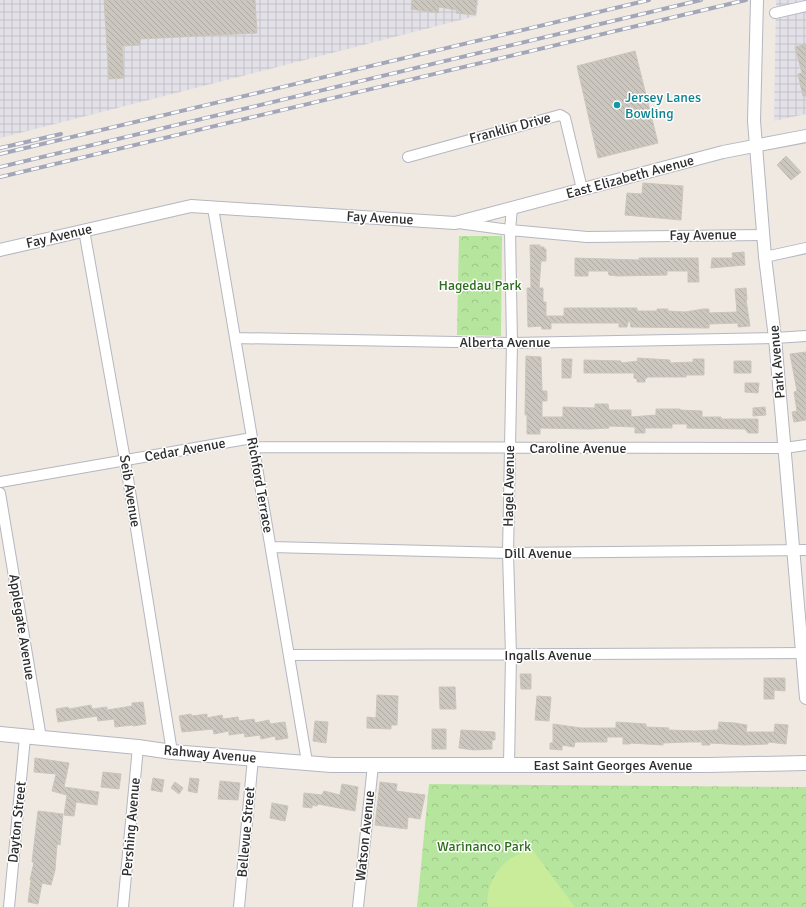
<svg xmlns="http://www.w3.org/2000/svg" width="806" height="907" font-family="Signika,sans-serif">
<defs>
<pattern id="industrial-grid" width="8" height="8" patternUnits="userSpaceOnUse"><rect width="8" height="8" fill="#e3e1e8"/><path d="M0 4h8M4 0v8" fill="none" stroke="#c3c1c7"/></pattern>
<pattern id="park-crowns" width="20" height="18" patternUnits="userSpaceOnUse"><rect width="20" height="18" fill="#b6e59e"/><path d="M2 6a3 3 0 1 1 6 0M12 15a3 3 0 1 1 6 0" fill="none" stroke="#9dc588"/></pattern>
<pattern id="building-back-hatch" width="6" height="6" patternUnits="userSpaceOnUse"><rect width="6" height="6" fill="#cbc7bf"/><path d="M-1 5l2 2M0 0l6 6M5-1l2 2" fill="none" stroke="#afaba4"/></pattern>
</defs>
<rect width="100%" height="100%" fill="#efe9e1"/>
<!-- industrial -->
<path fill="url(#industrial-grid)" d="M0 0H479L476 16 0 138Z
M776 0H806V114L774 121Z"/>
<!-- park -->
<path fill="url(#park-crowns)" d="M459 236H502L501 336 457 335Z
M429 784 806 787V907H417Z"/>
<!-- pitch -->
<path fill="#c9ec9a" d="M531 848 575 907H488C485 891 494 872 506 862 513 856 523 852 531 848Z"/>
<!-- building -->
<path fill="url(#building-back-hatch)" stroke="#cbc5ba" d="M104 0H255L257 33 140 39V45L122 46 124 78 109 79Z
M412 0H477L475 15 456 13 457 10 439 7 438 13 411 9Z
M806 44V96H803L798 74 802 73 795 47Z
M635 51 658 143 598 158 577 66Z
M786 156 801 172 791 180 777 165Z
M643 183 683 186 681 220 625 215 627 193 642 194Z
M530 245H540V247H544V249H546V261H541L539 288H543V302H546V316H564V308H637V311H657V309H668V311L685 312 703 309H709V313L737 312 735 289 746 288 747 300H746L750 326 738 327V323L709 324V328L631 327 629 318 627 327H619V323H551V329H542L541 326 528 327 527 288H531Z
M744 252 745 265 711 268 712 258H733L732 253Z
M575 258 639 260V258H698L699 282H688V271H667V275L618 276 609 275 608 271H588V276H575Z
M806 352V420L794 422 792 412 797 411 794 392 797 391 790 354Z
M526 356 541 357 542 391H547V401H542V417H563V407L595 408V404H608L609 410H631V417L656 415V409H680V410L702 411V417H721V419H758V433H748L745 429 687 428V424H672V428H645V433H635V427L609 426V428L590 429 540 428V434H527V415H525Z
M637 358 670 360V363L693 362V359H704V375H686V377H648L645 379V382H637V379L634 378V373H584V360L621 361V363L638 361Z
M562 359H572L571 378H562Z
M734 361H751V373H734Z
M745 383H759L758 393 745 392Z
M765 407 766 415 753 416V408Z
M520 674H531V689H521Z
M764 678H785V691L774 690V699H764Z
M439 687H455L456 709H440Z
M377 695 398 696 397 725H391V729L367 728V717L376 718Z
M537 696 551 697 549 721 535 720Z
M143 702 146 724 133 726 132 725 115 727 114 719 98 721 97 716 58 722 56 709 68 707 69 709 91 705 92 709 107 707V710L132 706V703Z
M191 714 192 716 207 714V718L222 715 223 719 238 717 239 721 254 719 255 723 269 720 270 724 285 722 288 738 276 740 275 736 261 739 260 735 245 737 244 733 229 735V731L214 734 213 729 182 732 179 716Z
M315 721 328 722 326 743 313 741Z
M616 722 646 724V727L669 728 668 730 695 731 718 730 719 722 735 723 747 725 746 732H774L775 724 788 725 786 744 768 742V744L744 745 710 743V745H702V742H689L663 743V745L630 743V744H623V737H607V742H575L574 747 562 745V750L550 749V743H553V724L581 728H616Z
M432 729H446V749H432Z
M461 730 495 732V740H492V749L474 750 459 748Z
M35 758 69 763 64 787 99 792 97 805 76 802 74 816 64 815 67 795 52 791 56 774 34 772Z
M103 772 121 774 119 789 101 787Z
M153 778 164 780 162 792 151 790Z
M190 778 199 779 197 793 188 791Z
M220 781 240 783 238 800 218 799Z
M175 782 183 788 179 794 171 788Z
M380 782 397 784 396 791 425 795 420 819 408 817 407 829 375 825Z
M342 784 358 787 355 811 318 804 317 806 312 805V808L303 807 304 793 322 795 324 791 340 795Z
M272 803 288 806 285 821 270 818Z
M38 811 63 814 60 845 57 844 55 870 51 885 42 883 38 904 28 902 31 880H30L34 862H32Z"/>
<g fill="none" stroke-linecap="round" stroke-linejoin="round">
<!-- minor casing -->
<g stroke="#b4b7c1" stroke-width="12">
<path id="minor" d="M775 13 806 6
M408 157 560 115 565 118 582 189
M213 208 307 762
M458 223 510 230 587 237 764 235
M84 230 125 460 172 752
M765 257 806 248
M235 338 512 343 775 338 806 336
M254 447 785 448 806 445
M0 482 252 438
M0 493 41 738
M271 547 508 553 806 550
M289 655 806 653
M509 765 511 655 508 553 512 343 510 230 512 208
M9 907 25 737
M123 907 138 747
M239 907 253 758
M358 907 373 765"/>
</g>
<!-- tertiary casing -->
<g stroke="#b4b7c1" stroke-width="14">
<path id="tertiary" d="M757 0 754 121 765 257 775 338 806 698
M0 250 191 206 455 223 723 152 806 136"/>
</g>
<!-- secondary casing -->
<g stroke="#b4b7c1" stroke-width="16">
<path id="secondary" d="M0 734 138 747 172 752 331 765H708L806 763"/>
</g>
<!-- minor -->
<use href="#minor" stroke="#fff" stroke-width="10"/>
<!-- tertiary -->
<use href="#tertiary" stroke="#fff" stroke-width="12"/>
<!-- secondary -->
<use href="#secondary" stroke="#fff" stroke-width="14"/>
<!-- rail casing -->
<g stroke="#a3a6b8" stroke-width="4">
<path id="rail" d="M0 148 61 134
M0 154 649 0
M0 167 701 0
M0 177 746 0"/>
</g>
<!-- rail -->
<use href="#rail" stroke="#fff" stroke-width="2.5" stroke-dasharray="8" stroke-linecap="butt"/>
</g>
<!-- markers -->
<circle fill="#0f9aa8" stroke="#fff" stroke-width="1.5" cx="617" cy="105" r="4"/>
<g text-anchor="middle" dominant-baseline="central" stroke-width="3" stroke-linejoin="round" paint-order="stroke">
<!-- culture labels -->
<g font-size="14" fill="#0d838f" stroke="#fff" text-anchor="start">
<text x="625" y="97">Jersey Lanes<tspan x="625" dy="16">Bowling</tspan></text>
</g>
<!-- street labels -->
<g font-size="14" fill="#2e2e2e" stroke="#fff">
<text transform="translate(510 128) rotate(-15)">Franklin Drive</text>
<text transform="translate(630 177) rotate(-15)">East Elizabeth Avenue</text>
<text transform="translate(380 218) rotate(3)">Fay Avenue</text>
<text transform="translate(703 235) rotate(-1)">Fay Avenue</text>
<text transform="translate(59 236) rotate(-13)">Fay Avenue</text>
<text x="505" y="342">Alberta Avenue</text>
<text transform="translate(777 362) rotate(-95)">Park Avenue</text>
<text x="578" y="448">Caroline Avenue</text>
<text transform="translate(185 450) rotate(-10)">Cedar Avenue</text>
<text transform="translate(260 485) rotate(80)">Richford Terrace</text>
<text transform="translate(509 486) rotate(-89)">Hagel Avenue</text>
<text transform="translate(130 491) rotate(81)">Seib Avenue</text>
<text x="538" y="553">Dill Avenue</text>
<text transform="translate(22 627) rotate(81)">Applegate Avenue</text>
<text x="548" y="655">Ingalls Avenue</text>
<text transform="translate(210 754) rotate(5)">Rahway Avenue</text>
<text x="613" y="765">East Saint Georges Avenue</text>
<text transform="translate(17 822) rotate(-84)">Dayton Street</text>
<text transform="translate(131 827) rotate(-85)">Pershing Avenue</text>
<text transform="translate(246 832) rotate(-85)">Bellevue Street</text>
<text transform="translate(365 836) rotate(-84)">Watson Avenue</text>
</g>
<!-- park labels -->
<g font-size="14" fill="#2c6e1b" stroke="#fff">
<text x="480" y="285">Hagedau Park</text>
<text x="484" y="846">Warinanco Park</text>
</g>
</g>
</svg>
